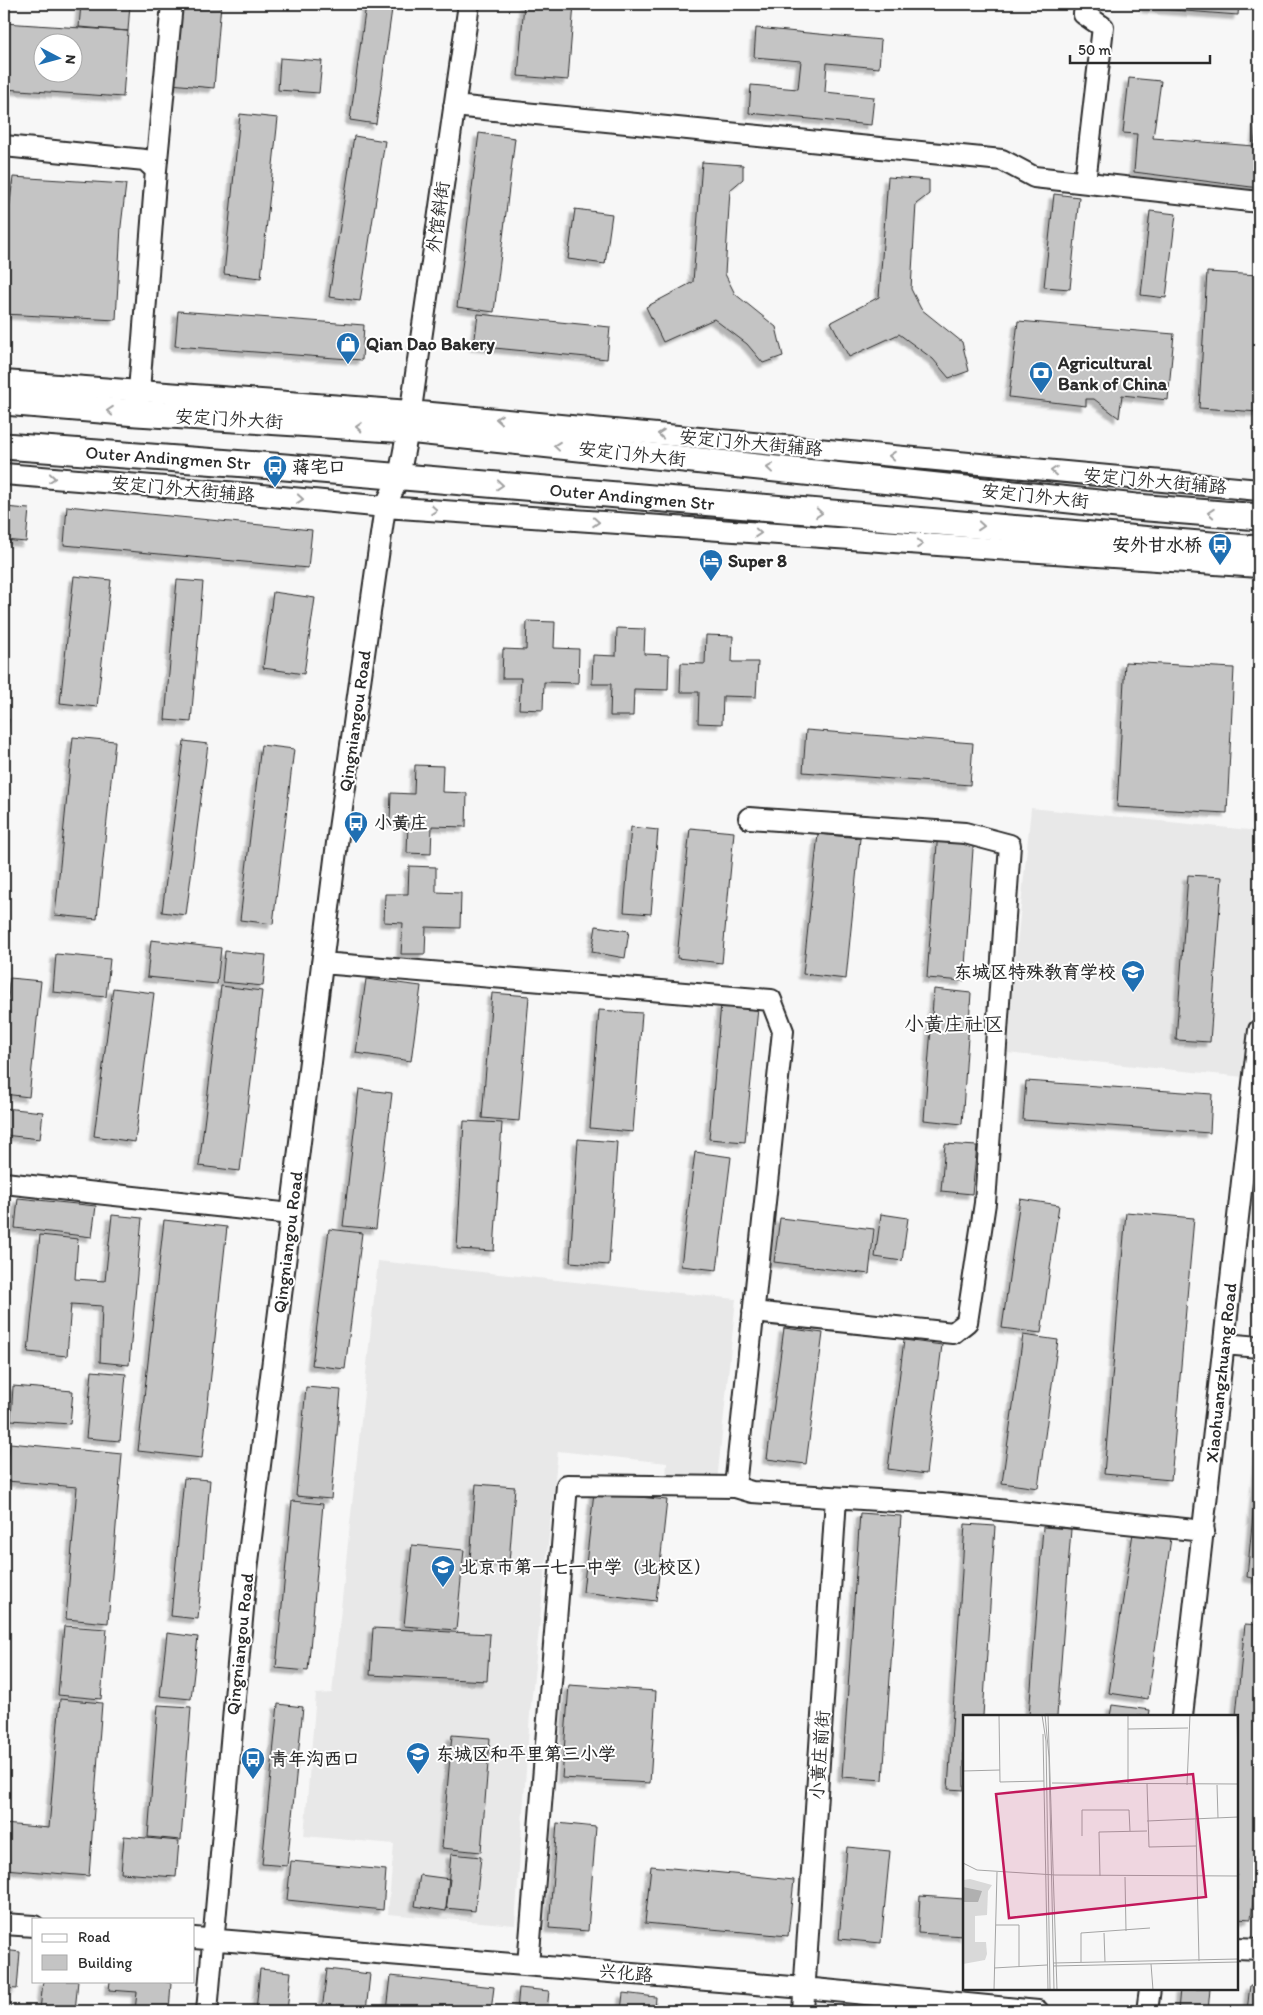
<svg xmlns="http://www.w3.org/2000/svg" width="1263" height="2015" font-family="Itim,'LXGW WenKai TC',sans-serif">
<defs>
<filter id="shadow"><feDropShadow dx="-4.5" dy="4.5" stdDeviation="1" flood-color="#0004"/></filter>
</defs>
<rect width="100%" height="100%" fill="#f7f7f7"/>
<filter id="ink" filterUnits="userSpaceOnUse"><feTurbulence type="fractalNoise" baseFrequency=".02" numOctaves="2"/><feDisplacementMap in="SourceGraphic" scale="10" xChannelSelector="R" yChannelSelector="G"/><feConvolveMatrix kernelMatrix="1 2 1 2 8 2 1 2 1" color-interpolation-filters="sRGB"/></filter>
<g filter="url(#ink)">
<!-- built -->
<path fill="#e8e8e8" d="M1031 808 1259 831V933L1244 1077 1006 1053Z
M378 1261 736 1299 717 1482 666 1476 667 1463 558 1451 530 1714 515 1925 388 1914 394 1844 304 1836 316 1694 332 1693Z"/>
<!-- building -->
<path fill="#c4c4c4" stroke="#2b2b2b" fill-rule="evenodd" filter="url(#shadow)" d="M81 4H130L128 31 79 27Z
M167 4H221L214 88 160 83Z
M524 4H574L568 80 518 76Z
M1146 4H1239L1238 15 1146 8Z
M366 5 392 9 376 124 350 120Z
M4 23 128 31 123 97 4 89ZM42 42H72V72H42Z
M756 28 881 40 879 68 827 63 825 92 874 97 871 125 749 113 751 85 798 89 801 61 754 57Z
M280 58 322 61 319 93 278 90Z
M1129 78 1161 81 1153 138 1254 146 1259 107V188L1134 172 1137 134 1123 133Z
M240 114 278 118 261 278 224 274Z
M479 133 515 138 494 312 457 307Z
M354 136 385 141 360 301 329 297Z
M702 162 743 165V179L730 190 725 274 735 294 776 327 783 356 763 363 747 344 714 319 663 342 646 307 693 282Z
M13 177 126 184 121 226 116 320 4 314V220H8Z
M888 177 929 180V194L916 204 911 289 921 309 962 342 969 371 949 378 933 359 899 334 849 357 831 322 879 297Z
M1054 194 1079 197 1070 289 1044 287Z
M575 209 612 214 605 264 568 259Z
M1150 211 1176 214 1166 298 1141 295Z
M1207 272 1259 275V412L1199 408Z
M178 311 364 325 362 360 175 346Z
M478 314 610 327 607 359 474 346Z
M1018 321 1174 334 1168 400 1122 395 1119 418 1094 399H1086V406L1009 397Z
M67 506 312 530 308 568 64 545Z
M4 507 29 509 26 542 4 540Z
M74 576 111 580 97 707 60 703Z
M177 580 203 582 191 722 165 720Z
M273 592 315 598 304 674 263 668Z
M527 621 555 622 554 648 579 649 578 683 544 682 543 710 519 709 521 678H502L503 649 526 650Z
M617 628 645 629 644 654 669 655 668 690 634 689 633 716H610L611 684H592L593 655 616 656Z
M706 635 733 636 732 662H758L756 697 723 696 722 724 698 723 699 692H680L681 663 705 664Z
M1125 662 1234 668 1227 813 1117 807Z
M4 719H9L4 776Z
M806 730 973 743 970 785 803 772Z
M73 737 115 741 97 919 55 915Z
M184 741 208 744 186 915 162 912Z
M261 745 294 749 273 924 240 920Z
M415 765 443 766 442 792 467 793 466 827 432 826 431 854 407 853 408 822H390L391 793 414 794Z
M631 827 658 830 651 914 624 912Z
M690 828 734 832 722 963 677 958Z
M938 831 974 834 964 981 927 978Z
M818 834 860 838 846 979 803 974Z
M409 866 436 867V892L461 893 460 928 426 927 425 954H401L403 923 384 922 385 894H408Z
M1188 875 1222 877 1210 1042 1176 1040Z
M596 926 629 931 625 958 592 952Z
M151 940 221 948 217 984 147 977Z
M225 951 266 955 263 986 222 982Z
M56 954 110 959 106 997 53 992Z
M10 978 41 981 29 1097 4 1094V1040Z
M366 979 421 986 411 1061 356 1053Z
M221 986 262 991 240 1171 199 1166Z
M113 988 154 993 135 1142 94 1136Z
M934 989 971 993 962 1124 924 1120Z
M492 993 529 996 519 1121 482 1118Z
M721 1004 758 1008 745 1142 709 1139Z
M599 1010 642 1013 633 1132 590 1128Z
M1026 1081 1212 1094 1210 1133 1023 1120Z
M359 1089 392 1093 376 1229 343 1226Z
M4 1108 43 1112 40 1139 4 1135Z
M464 1121 502 1123 494 1251 457 1249Z
M578 1139 617 1142 609 1265 570 1262Z
M945 1144 977 1146 972 1194 941 1191Z
M695 1152 731 1157 717 1270 681 1266Z
M18 1198 96 1206 92 1237 15 1228Z
M1020 1199 1059 1205 1041 1333 1002 1328Z
M1126 1212 1194 1218 1171 1480 1104 1474Z
M881 1214 908 1218 902 1261 875 1257Z
M112 1215 142 1218 129 1365 100 1362 102 1306 71 1304 67 1356 28 1352 40 1235 78 1239 75 1279 105 1281Z
M780 1218 874 1229 869 1274 774 1262Z
M164 1220 227 1227 202 1458 138 1451Z
M329 1229 362 1233 345 1369 312 1365Z
M784 1328 823 1333 806 1464 767 1459Z
M1023 1335 1058 1340 1038 1488 1002 1483Z
M904 1340 942 1345 926 1474 888 1469Z
M92 1371 126 1374 120 1441 86 1438Z
M13 1386 73 1391 70 1424 11 1420Z
M306 1387 341 1390 331 1499 296 1496Z
M10 1443 122 1454 108 1623 66 1619 77 1487 7 1481Z
M1259 1451V1579L1247 1577Z
M184 1478 210 1480 198 1619 171 1616Z
M476 1484 515 1487 509 1563 470 1560Z
M594 1492 667 1500 656 1601 583 1592Z
M292 1501 323 1504 308 1671 276 1668Z
M860 1513 901 1516 883 1780 842 1777Z
M965 1524 995 1526 983 1716H964V1790L948 1789Z
M1043 1527 1071 1529 1057 1716H1029Z
M1133 1533 1171 1538 1148 1699 1109 1693Z
M412 1545 464 1550 456 1630 404 1626Z
M1245 1624 1259 1625V1838L1251 1919 1237 1918 1236 1716Z
M64 1626 107 1629 101 1699 58 1695Z
M373 1628 490 1634 487 1681 370 1675Z
M167 1633 198 1637 191 1699 160 1696Z
M569 1685 656 1691 650 1783 562 1778Z
M60 1699 102 1703 89 1876 4 1869V1824L49 1828Z
M278 1704 303 1707 287 1866 262 1864Z
M158 1705 191 1707 181 1840 148 1837Z
M1112 1705 1150 1710 1149 1716H1110Z
M452 1735 490 1738 481 1852 442 1848Z
M557 1823 596 1827 588 1931 549 1928Z
M124 1836 179 1841 176 1877 121 1873Z
M847 1847 890 1851 881 1943 839 1939Z
M451 1854 481 1857 475 1911 446 1908Z
M291 1861 386 1870 383 1910 287 1900Z
M651 1866 794 1880 788 1936 645 1923Z
M420 1875 450 1879 446 1911 415 1906Z
M920 1896 964 1899V1936L918 1933Z
M4 1950 20 1952 17 1989 4 1988Z
M260 1969 291 1972 287 2011H256Z
M327 1969 370 1974 366 2011H322Z
M391 1976 494 1987 491 2011H387Z
M43 1981H78L75 2011H40Z
M110 1981H163L171 1983 169 2011H135L137 1992 109 1990Z
M1250 1985 1259 1986V2011H1247Z
M519 1988 549 1991 547 2011H517Z
M1180 1989H1210L1208 2011H1178Z
M623 1993 656 1997 655 2011H621Z
M732 2006 769 2011H731Z"/>
<g fill="none" stroke-linecap="round" stroke-linejoin="round">
<!-- minor casing -->
<g stroke="#2b2b2b" stroke-width="24">
<path id="minor" d="M454 106 1002 160 1034 177 1259 202
M4 146 145 160 156 170 138 404
M156 170 172 4
M1085 182 1103 27 1084 14 1086 4
M4 381 410 411 1259 490
M4 474 251 494 385 507 1259 567
M749 818 965 833 1010 845 985 1203 967 1322 953 1333 753 1312
M322 963 771 1000 783 1031 735 1487
M4 1183 291 1214
M1224 1344 1259 1347
M1182 1716 1259 1030
M4 1924 34 1926
M194 1938 804 1988 1038 2011
M1237 1948 1259 1949
M528 1965 567 1485 735 1487 752 1492 941 1504 1204 1531
M207 2011 245 1586 337 843 385 507 399 477 408 430 469 4
M803 2011 836 1498
M1147 2011 1150 1989"/>
</g>
<!-- major casing -->
<g stroke="#2b2b2b" stroke-width="29">
<path id="major" d="M4 402 137 413 408 430 1136 507 1259 517
M4 446 273 466 1259 549"/>
</g>
<!-- minor -->
<use href="#minor" stroke="#fff" stroke-width="20"/>
<!-- major -->
<use href="#major" stroke="#fff" stroke-width="25"/>
</g>
<!-- one-way arrows -->
<defs><path id="oneway-chevron" d="M-2-3.5L2.5 0L-2 3.5" fill="none" stroke-width="1.6" stroke-linecap="round" stroke-linejoin="round" transform="scale(1.25)"/></defs>
<g stroke="#a0a0a0">
<use href="#oneway-chevron" transform="translate(110 411) rotate(-175)"/>
<use href="#oneway-chevron" transform="translate(499 419) rotate(-175)"/>
<use href="#oneway-chevron" transform="translate(359 427) rotate(-177)"/>
<use href="#oneway-chevron" transform="translate(661 434) rotate(-175)"/>
<use href="#oneway-chevron" transform="translate(557 446) rotate(-174)"/>
<use href="#oneway-chevron" transform="translate(892 456) rotate(-175)"/>
<use href="#oneway-chevron" transform="translate(770 468) rotate(-174)"/>
<use href="#oneway-chevron" transform="translate(1054 471) rotate(-175)"/>
<use href="#oneway-chevron" transform="translate(52 478) rotate(5)"/>
<use href="#oneway-chevron" transform="translate(500 485) rotate(5)"/>
<use href="#oneway-chevron" transform="translate(300 499) rotate(5)"/>
<use href="#oneway-chevron" transform="translate(434 510) rotate(4)"/>
<use href="#oneway-chevron" transform="translate(819 513) rotate(5)"/>
<use href="#oneway-chevron" transform="translate(1211 513) rotate(-176)"/>
<use href="#oneway-chevron" transform="translate(596 522) rotate(4)"/>
<use href="#oneway-chevron" transform="translate(981 526) rotate(5)"/>
<use href="#oneway-chevron" transform="translate(758 533) rotate(4)"/>
<use href="#oneway-chevron" transform="translate(920 544) rotate(4)"/>
</g>
</g>
<!-- icons -->
<defs>
<g id="shop-pin" transform="scale(1.25)"><path d="M0 17L-7.5 6A9.5 9.5 0 1 1 7.5 6Z" fill="#1f6fb2" stroke="#fff"/><path d="M-5-2.5h2.3a2.7 3.5 0 0 1 5.4 0H5L5.5 6h-11ZM-1.5-2.5h3a1.5 2.3 0 0 0-3 0Z" fill="#fff"/></g>
<g id="bank-pin" transform="scale(1.25)"><path d="M0 17L-7.5 6A9.5 9.5 0 1 1 7.5 6Z" fill="#1f6fb2" stroke="#fff"/><path d="M-6-4H6V4H-6ZM0-2.3a2.3 2.3 0 1 0 0 4.6a2.3 2.3 0 1 0 0-4.6Z" fill="#fff"/></g>
<g id="bus-pin" transform="scale(1.25)"><path d="M0 17L-7.5 6A9.5 9.5 0 1 1 7.5 6Z" fill="#1f6fb2" stroke="#fff"/><path d="M-5-6H5V4H4V6H2V4H-2V6H-4V4H-5ZM-3.5-4V0h7V-4ZM-3.5 1.2v1.5H-2V1.2ZM2 1.2v1.5H3.5V1.2Z" fill="#fff"/></g>
<g id="hotel-pin" transform="scale(1.25)"><path d="M0 17L-7.5 6A9.5 9.5 0 1 1 7.5 6Z" fill="#1f6fb2" stroke="#fff"/><path d="M-6-4.5h1.5V1H6V5H4.5V3h-9V5H-6ZM-4 0a1.8 1.8 0 1 1 3.6 0ZM.5 0V-2.5h3Q6-2.5 6 0Z" fill="#fff"/></g>
<g id="school-pin" transform="scale(1.25)"><path d="M0 17L-7.5 6A9.5 9.5 0 1 1 7.5 6Z" fill="#1f6fb2" stroke="#fff"/><path d="M0-5L7-2L0 1L-7-2ZM-4 1L0 2.5L4 1V4Q0 6-4 4Z" fill="#fff"/></g>
</defs>
<g fill-rule="evenodd">
<use href="#shop-pin" x="348" y="344"/>
<use href="#bank-pin" x="1041" y="373"/>
<use href="#bus-pin" x="275" y="467"/>
<use href="#bus-pin" x="1220" y="545"/>
<use href="#hotel-pin" x="711" y="561"/>
<use href="#bus-pin" x="356" y="823"/>
<use href="#school-pin" x="1133" y="972"/>
<use href="#school-pin" x="443" y="1567"/>
<use href="#school-pin" x="418" y="1754"/>
<use href="#bus-pin" x="253" y="1759"/>
</g>
<g text-anchor="middle" dominant-baseline="central" stroke-width="4" stroke-linejoin="round" paint-order="stroke">
<!-- street labels -->
<g font-size="18" fill="#2b2b2b" stroke="#fff">
<text transform="translate(438 217) rotate(-82)">外馆斜街</text>
<text transform="translate(229 419) rotate(3)">安定门外大街</text>
<text transform="translate(751 443) rotate(5)">安定门外大街辅路</text>
<text transform="translate(632 454) rotate(6)">安定门外大街</text>
<text transform="translate(168 458) rotate(4)">Outer Andingmen Str</text>
<text transform="translate(1155 481) rotate(5)">安定门外大街辅路</text>
<text transform="translate(183 489) rotate(5)">安定门外大街辅路</text>
<text transform="translate(1035 496) rotate(6)">安定门外大街</text>
<text transform="translate(632 497) rotate(5)">Outer Andingmen Str</text>
<text transform="translate(355 721) rotate(-82)">Qingniangou Road</text>
<text transform="translate(288 1242) rotate(-83)">Qingniangou Road</text>
<text transform="translate(1221 1373) rotate(-84)">Xiaohuangzhuang Road</text>
<text transform="translate(240 1644) rotate(-84)">Qingniangou Road</text>
<text transform="translate(820 1755) rotate(-86)">小黄庄前街</text>
<text transform="translate(626 1973) rotate(5)">兴化路</text>
</g>
<!-- poi labels -->
<g font-size="18" font-weight="bold" fill="#2b2b2b" stroke="#fff" text-anchor="start">
<text x="366" y="344">Qian Dao Bakery</text>
<text x="1058" y="363">Agricultural<tspan x="1058" dy="21">Bank of China</tspan></text>
<text x="292" y="467">蒋宅口</text>
<text x="1202" y="545" text-anchor="end">安外甘水桥</text>
<text x="728" y="561">Super 8</text>
<text x="374" y="823">小黄庄</text>
<text x="1116" y="972" text-anchor="end">东城区特殊教育学校</text>
<text x="460" y="1567">北京市第一七一中学（北校区）</text>
<text x="436" y="1754">东城区和平里第三小学</text>
<text x="270" y="1759">青年沟西口</text>
</g>
<!-- quarter labels -->
<g font-size="20" fill="#2b2b2b" stroke="#fff">
<text x="954" y="1024">小黄庄社区</text>
</g>
</g>
<!-- overview -->
<g transform="translate(963 1715)">
<rect width="275" height="275" fill="#f7f7f7"/>
<path d="M7 164 29 170 25 176 24 200 12 201V227H23L24 239 22 245 0 249V165Z" fill="#d9d9d9"/>
<path d="M0 172 19 176 15 187H0Z" fill="#b0b0b0"/>
<path fill="none" stroke="#a5a5a5" stroke-width="1" d="M36 0 37 67 81 66M79 0 83 26 87 275M82 0 86 42 91 275M85 0 94 275M274 0 275 50M165 14 225 13M80 19 85 275M0 56 37 55M89 68 275 69M165 69V0M184 69 186 132 233 131M224 70 227 0M232 70 236 246M254 70 255 103M184 106 275 102M119 121V95H166L167 116M0 148 14 155 92 160 275 161M137 161 136 117 184 116M162 162 163 216M33 210H56V251M141 218 142 247M118 247V218L187 213M90 248 275 244M188 249 190 275M90 251 275 247M31 253 84 250M31 275 34 157"/>
<path fill="#c2185b" fill-opacity="0.15" stroke="#c2185b" stroke-width="2.5" d="M230 59 243 182 46 203 33 79Z"/>
<rect width="275" height="275" fill="none" stroke="#2b2b2b" stroke-width="2.5"/>
</g>
<!-- margin -->
<rect width="1263" height="2015" fill="none" stroke="#fff" stroke-width="20"/>
<rect x="10" y="10" width="1243" height="1995" fill="none" stroke="#2b2b2b" stroke-width="2" filter="url(#ink)"/>
<!-- legend -->
<rect x="32" y="1918" width="162" height="65" fill="#ffffff" stroke="#aaaaaa"/>
<rect x="42" y="1934" width="25" height="8" fill="#ffffff" stroke="#aaaaaa"/>
<text x="78" y="1942" font-size="15" fill="#2b2b2b">Road</text>
<rect x="42" y="1955" width="25" height="15" fill="#c4c4c4" stroke="#aaaaaa"/>
<text x="78" y="1968" font-size="15" fill="#2b2b2b">Building</text>
<!-- north arrow -->
<g transform="translate(58 58) rotate(96)"><circle r="24" fill="#ffffff" stroke="#aaaaaa"/>
<path d="M0-4L9 19L0 12L-9 19Z" fill="#1f6fb2"/>
<text y="-8" font-size="14" font-weight="bold" text-anchor="middle" fill="#2b2b2b">N</text>
</g>
<!-- scale -->
<path d="M1070 55v8h140v-8" fill="none" stroke="#2b2b2b" stroke-width="2.5"/>
<text x="1078" y="55" font-size="15" fill="#2b2b2b" stroke="#ffffff" stroke-width="4" paint-order="stroke">50 m</text>
</svg>
